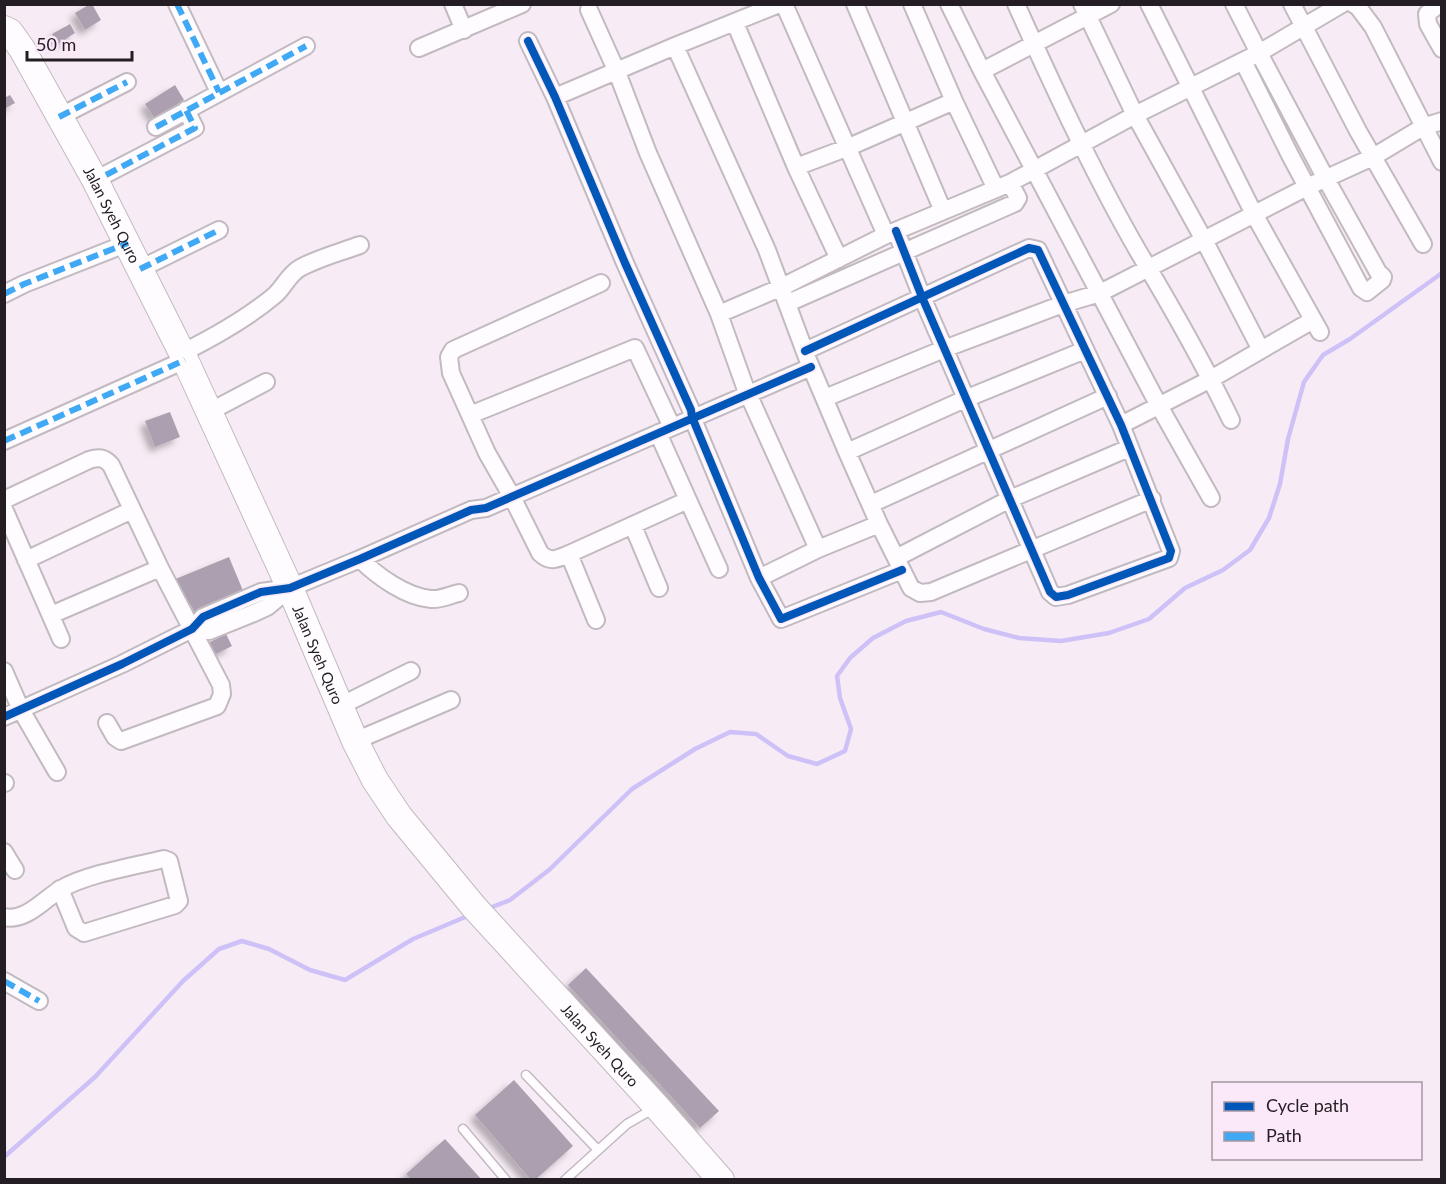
<svg xmlns="http://www.w3.org/2000/svg" width="1446" height="1184" font-family="Lato,sans-serif">
<defs>
<filter id="shadow"><feDropShadow dx="-5.5" dy="5.5" stdDeviation="3" flood-color="#0004"/></filter>
</defs>
<rect width="100%" height="100%" fill="#f7ecf5"/>
<g fill="none" stroke-linecap="round" stroke-linejoin="round">
<!-- stream -->
<path stroke="#cec1f7" stroke-width="4.5" d="M487 909 510 900 549 870 632 789 695 749 730 732 756 734 788 756 817 764 845 751 851 729 840 698 837 676 850 658 873 638 906 621 941 612 984 629 1019 638 1061 641 1109 633 1149 619 1185 588 1223 570 1250 550 1269 518 1280 484 1288 439 1304 382 1323 355 1350 339 1442 273
M4 1157 95 1077 183 981 219 949 242 941 269 949 310 970 345 980 413 939 470 915"/>
</g>
<!-- building -->
<path fill="#aca0b0" filter="url(#shadow)" d="M90 4H92L101 20 85 30 75 13Z
M70 24 75 33 58 44 52 34Z
M175 85 184 100 155 119 145 104Z
M10 95 15 103 4 109V98Z
M170 412 180 437 155 447 145 421Z
M229 557 244 593 195 613 191 605 185 608 173 580Z
M226 634 232 646 214 655 208 643Z
M586 968 719 1111 700 1128 568 985Z
M514 1080 573 1146 535 1180H531L475 1115Z
M445 1139 482 1180H412L406 1174Z"/>
<g fill="none" stroke-linecap="round" stroke-linejoin="round">
<!-- service casing -->
<g stroke="#c2bac0" stroke-width="11">
<path id="service" d="M526 1075 598 1150
M463 1129 506 1180
M565 1180 627 1124 653 1109"/>
</g>
<!-- minor casing -->
<g stroke="#c2bac0" stroke-width="20">
<path id="minor" d="M177 4 219 92
M453 4 464 30
M784 4 886 235
M855 4 943 211
M912 4 954 101 996 189
M949 4 982 71 1158 404 1211 498
M1016 4C1053 86 1093 173 1138 251 1171 306 1203 362 1231 420
M1082 4 1135 115 1204 240 1261 350 1211 379 1121 425
M1149 4 1254 214 1320 332
M1292 4 1358 131 1423 244
M1353 4 1358 7 1373 27 1442 162
M1439 4 1427 14 1428 24 1442 49
M589 10 617 72 648 153 719 314 745 387 818 549
M735 23 796 167 839 259
M528 41 555 97 625 263 691 410 692 417 759 578 781 619 902 570
M675 46 767 250 808 360 847 452 879 524 911 588 920 593 931 592 1152 499
M419 48 522 4
M1243 61 1290 155 1361 288 1367 292 1382 280 1383 277 1378 272 1326 179 1259 53 1342 4
M982 71 1111 4
M555 97 675 46 779 4
M59 117 127 82
M156 127 306 46
M796 167 849 147 954 101
M95 180 195 128 186 110
M140 269 219 230
M601 283 453 350 449 357 451 373 487 453 511 495 540 553C550 563 557 559 569 554L688 500
M4 294 24 284 128 243
M788 303 1015 203 1018 198 1010 183
M719 314 782 287 886 235 1010 183 1135 115 1259 53 1234 4
M1261 350 1313 320
M805 351 1029 248 1038 250 1121 425 1171 551 1169 558 1068 595 1056 597 1050 592 922 297 896 231
M182 353C214 337 248 318 275 295 284 287 289 274 300 268 318 258 341 252 360 245
M825 398 944 349 1063 304 1100 293 1307 187 1373 157 1423 127 1442 121
M209 412 266 382
M470 415 635 348 672 427
M658 433 719 569
M4 441 185 360
M847 452 965 399 1085 350
M4 500 89 460C98 457 104 457 111 465L160 568 221 685 222 694 217 706 121 741 115 737 107 723
M871 504 1108 396
M4 509 61 639
M633 526 659 588
M569 554 596 620
M896 558 1010 499 1129 448
M360 559C377 576 406 597 431 599 440 600 450 595 459 593
M26 560 132 510
M759 578 818 549 879 524
M51 615 160 568
M192 629 209 631 254 613 267 607 290 588
M4 671 21 710 57 772
M340 706 411 671
M4 717 122 664 192 629 203 617 261 592 290 588 360 559 471 510 486 508 811 367
M355 741 451 700
M4 783H5
M4 852 15 870
M4 917C26 922 44 899 61 889 86 874 135 866 164 859L169 861 179 901 175 905 84 933 76 928 60 889
M4 981 39 1001"/>
</g>
<!-- primary casing -->
<g stroke="#c2bac0" stroke-width="28">
<g id="primary">
<path id="s1" d="M4 29 10 32 22 49 95 180 182 353 290 588 355 741 375 780 399 816 474 907 657 1107 721 1180"/>
</g>
</g>
<!-- service -->
<use href="#service" stroke="#fefcfe" stroke-width="8"/>
<!-- minor -->
<use href="#minor" stroke="#fefcfe" stroke-width="16"/>
<!-- primary -->
<use href="#primary" stroke="#fefcfe" stroke-width="26"/>
<!-- quiet -->
<path stroke="#3fa9f5" stroke-width="6" stroke-dasharray="12 6" stroke-linecap="butt" d="M177 4 219 92
M59 117 127 82
M156 127 306 46
M106 175 195 128 186 110
M140 269 219 230
M4 294 24 284 128 243
M4 441 185 360
M4 981 39 1001"/>
<!-- cycleway casing -->
<g stroke="#fbe8f8" stroke-width="11">
<path id="cycleway" d="M528 41 555 97 625 263 691 410 692 417 759 578 781 619 902 570
M805 351 1029 248 1038 250 1121 425 1171 551 1169 558 1068 595 1056 597 1050 592 922 297 896 231
M4 717 122 664 192 629 203 617 261 592 290 588 360 559 471 510 486 508 811 367"/>
</g>
<!-- cycleway -->
<use href="#cycleway" stroke="#0057b8" stroke-width="8"/>
</g>
<g text-anchor="middle" dominant-baseline="central" stroke-width="6" stroke-linejoin="round" paint-order="stroke">
<!-- street labels -->
<g font-size="15" fill="#241d23" stroke="#fbe8f8">
<text stroke="none"><textPath href="#s1" startOffset="216">Jalan Syeh Quro</textPath></text>
<text stroke="none"><textPath href="#s1" startOffset="702">Jalan Syeh Quro</textPath></text>
<text stroke="none"><textPath href="#s1" startOffset="1188">Jalan Syeh Quro</textPath></text>
</g>
</g>
<!-- border -->
<rect width="1446" height="1184" fill="none" stroke="#241d23" stroke-width="12"/>
<!-- legend -->
<rect x="1212" y="1082" width="210" height="78" fill="#fbe8f8" stroke="#a597a3" stroke-width="1.5"/>
<rect x="1224" y="1102" width="30" height="9" fill="#0057b8" stroke="#a597a3" stroke-width="1.5"/>
<text x="1266" y="1112" font-size="18" fill="#241d23">Cycle path</text>
<rect x="1224" y="1132" width="30" height="9" fill="#3fa9f5" stroke="#a597a3" stroke-width="1.5"/>
<text x="1266" y="1142" font-size="18" fill="#241d23">Path</text>
<!-- scale -->
<path d="M27 51v9h105v-9" fill="none" stroke="#241d23" stroke-width="3"/>
<text x="36" y="51" font-size="18" fill="#241d23" stroke="#fbe8f8" stroke-width="4.5" paint-order="stroke">50 m</text>
</svg>
